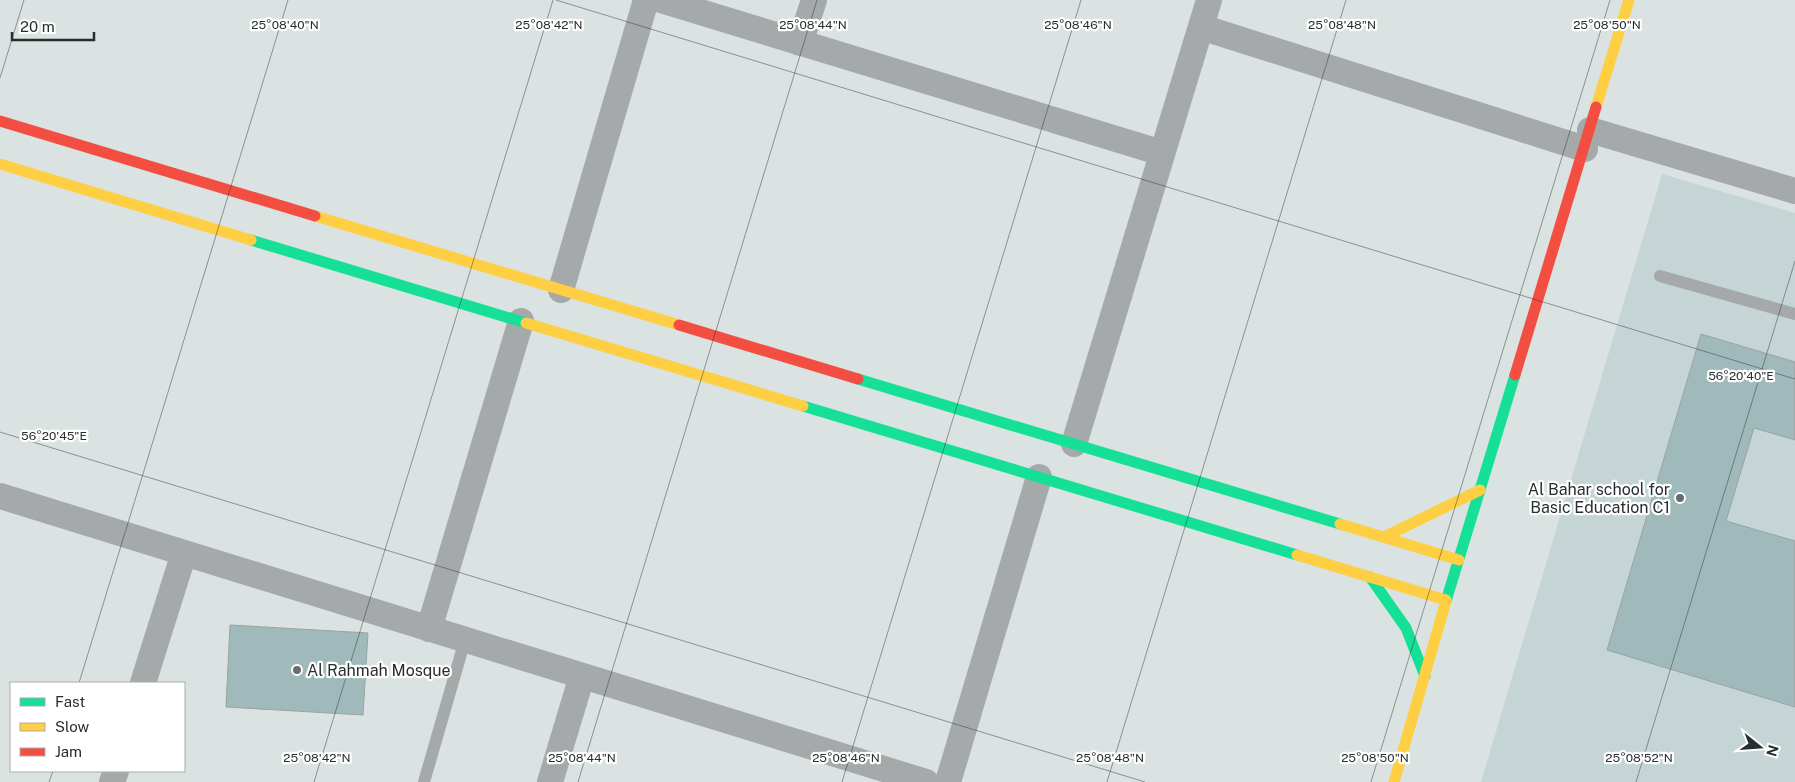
<svg xmlns="http://www.w3.org/2000/svg" width="1795" height="782" font-family="'Public Sans',sans-serif">
<rect width="100%" height="100%" fill="#dae2e2"/>
<!-- built -->
<path fill="#c5d5d6" d="M1662 174 1795 213V782H1481Z"/>
<!-- building -->
<path fill="#a0babb" stroke="#9ca2a2" d="M1701 334 1795 362V440L1754 428 1726 521 1795 541V707L1607 650Z
M230 625 368 633 363 715 226 707Z"/>
<g fill="none" stroke-linecap="round" stroke-linejoin="round">
<!-- lane -->
<path stroke="#a5a9a9" stroke-width="12" d="M1660 276 1795 314
M424 782 465 640"/>
<!-- street -->
<path stroke="#a5a9a9" stroke-width="26" d="M661 0 1162 153
M1201 27 1585 149
M800 43 814 0
M1590 130 1795 191
M561 290 646 0
M1074 444 1209 0
M0 496 926 782
M429 629 521 321
M143 683 184 553
M112 782 116 771
M550 782 582 676
M948 782 1039 477"/>
<!-- fast -->
<path stroke="#16e098" stroke-width="11" d="M251 240 526 323
M858 379 1340 524
M803 406 1297 555
M1370 577 1406 628 1425 676
M1446 601 1515 375"/>
<!-- slow -->
<path stroke="#ffcf43" stroke-width="11" d="M1596 107 1629 0
M0 164 251 240
M315 216 679 325
M526 323 803 406
M1340 524 1459 560
M1384 537 1480 490
M1297 555 1446 600
M1394 782 1446 601"/>
<!-- jam -->
<path stroke="#f24e42" stroke-width="11" d="M0 121 315 216
M679 325 858 379
M1515 375 1596 107"/>
</g>
<!-- ticks -->
<path fill="none" stroke="#282e2e" stroke-width="1" stroke-opacity="0.45" d="M556 0 1795 379M0 78 24 0M0 432 1145 782M79 683 288 0M49 782 53 771M314 782 553 0M578 782 817 0M842 782 1081 0M1107 782 1346 0M1371 782 1610 0M1636 782 1795 261"/>
<!-- markers -->
<g fill="#666d6d" stroke="#fff" stroke-width="2">
<circle cx="1680" cy="498" r="5"/>
<circle cx="297" cy="670" r="5"/>
</g>
<g text-anchor="middle" dominant-baseline="central" stroke-width="4.5" stroke-linejoin="round" paint-order="stroke">
<!-- poi labels -->
<g font-size="16" fill="#282e2e" stroke="#fff" text-anchor="end">
<text x="1670" y="489">Al Bahar school for<tspan x="1670" dy="18">Basic Education C1</tspan></text>
<text x="307" y="670" text-anchor="start">Al Rahmah Mosque</text>
</g>
</g>
<g font-size="12" text-anchor="middle" fill="#282e2e" stroke="#fff" stroke-width="4.5" stroke-linejoin="round" paint-order="stroke">
<text x="285" y="29">25°08'40"N</text>
<text x="549" y="29">25°08'42"N</text>
<text x="813" y="29">25°08'44"N</text>
<text x="1078" y="29">25°08'46"N</text>
<text x="1342" y="29">25°08'48"N</text>
<text x="1607" y="29">25°08'50"N</text>
<text x="1741" y="380">56°20'40"E</text>
<text x="54" y="440">56°20'45"E</text>
<text x="317" y="762">25°08'42"N</text>
<text x="582" y="762">25°08'44"N</text>
<text x="846" y="762">25°08'46"N</text>
<text x="1110" y="762">25°08'48"N</text>
<text x="1375" y="762">25°08'50"N</text>
<text x="1639" y="762">25°08'52"N</text>
</g>
<!-- legend -->
<rect x="10" y="682" width="175" height="90" fill="#ffffff" stroke="#a9abab"/>
<rect x="20" y="698" width="25" height="8" fill="#16e098" stroke="#a9abab"/>
<text x="55" y="707" font-size="15" fill="#282e2e">Fast</text>
<rect x="20" y="723" width="25" height="8" fill="#ffcf43" stroke="#a9abab"/>
<text x="55" y="732" font-size="15" fill="#282e2e">Slow</text>
<rect x="20" y="748" width="25" height="8" fill="#f24e42" stroke="#a9abab"/>
<text x="55" y="757" font-size="15" fill="#282e2e">Jam</text>
<!-- north arrow -->
<g transform="translate(1760 747) rotate(107)" stroke="#ffffff" stroke-width="4" paint-order="stroke">
<path d="M0-4L9 19L0 12L-9 19Z" fill="#282e2e"/>
<text y="-8" font-size="14" font-weight="bold" text-anchor="middle" fill="#282e2e">N</text>
</g>
<!-- scale -->
<path d="M12 32v8h82v-8" fill="none" stroke="#282e2e" stroke-width="2.5"/>
<text x="20" y="32" font-size="15" fill="#282e2e" stroke="#ffffff" stroke-width="4" paint-order="stroke">20 m</text>
</svg>
